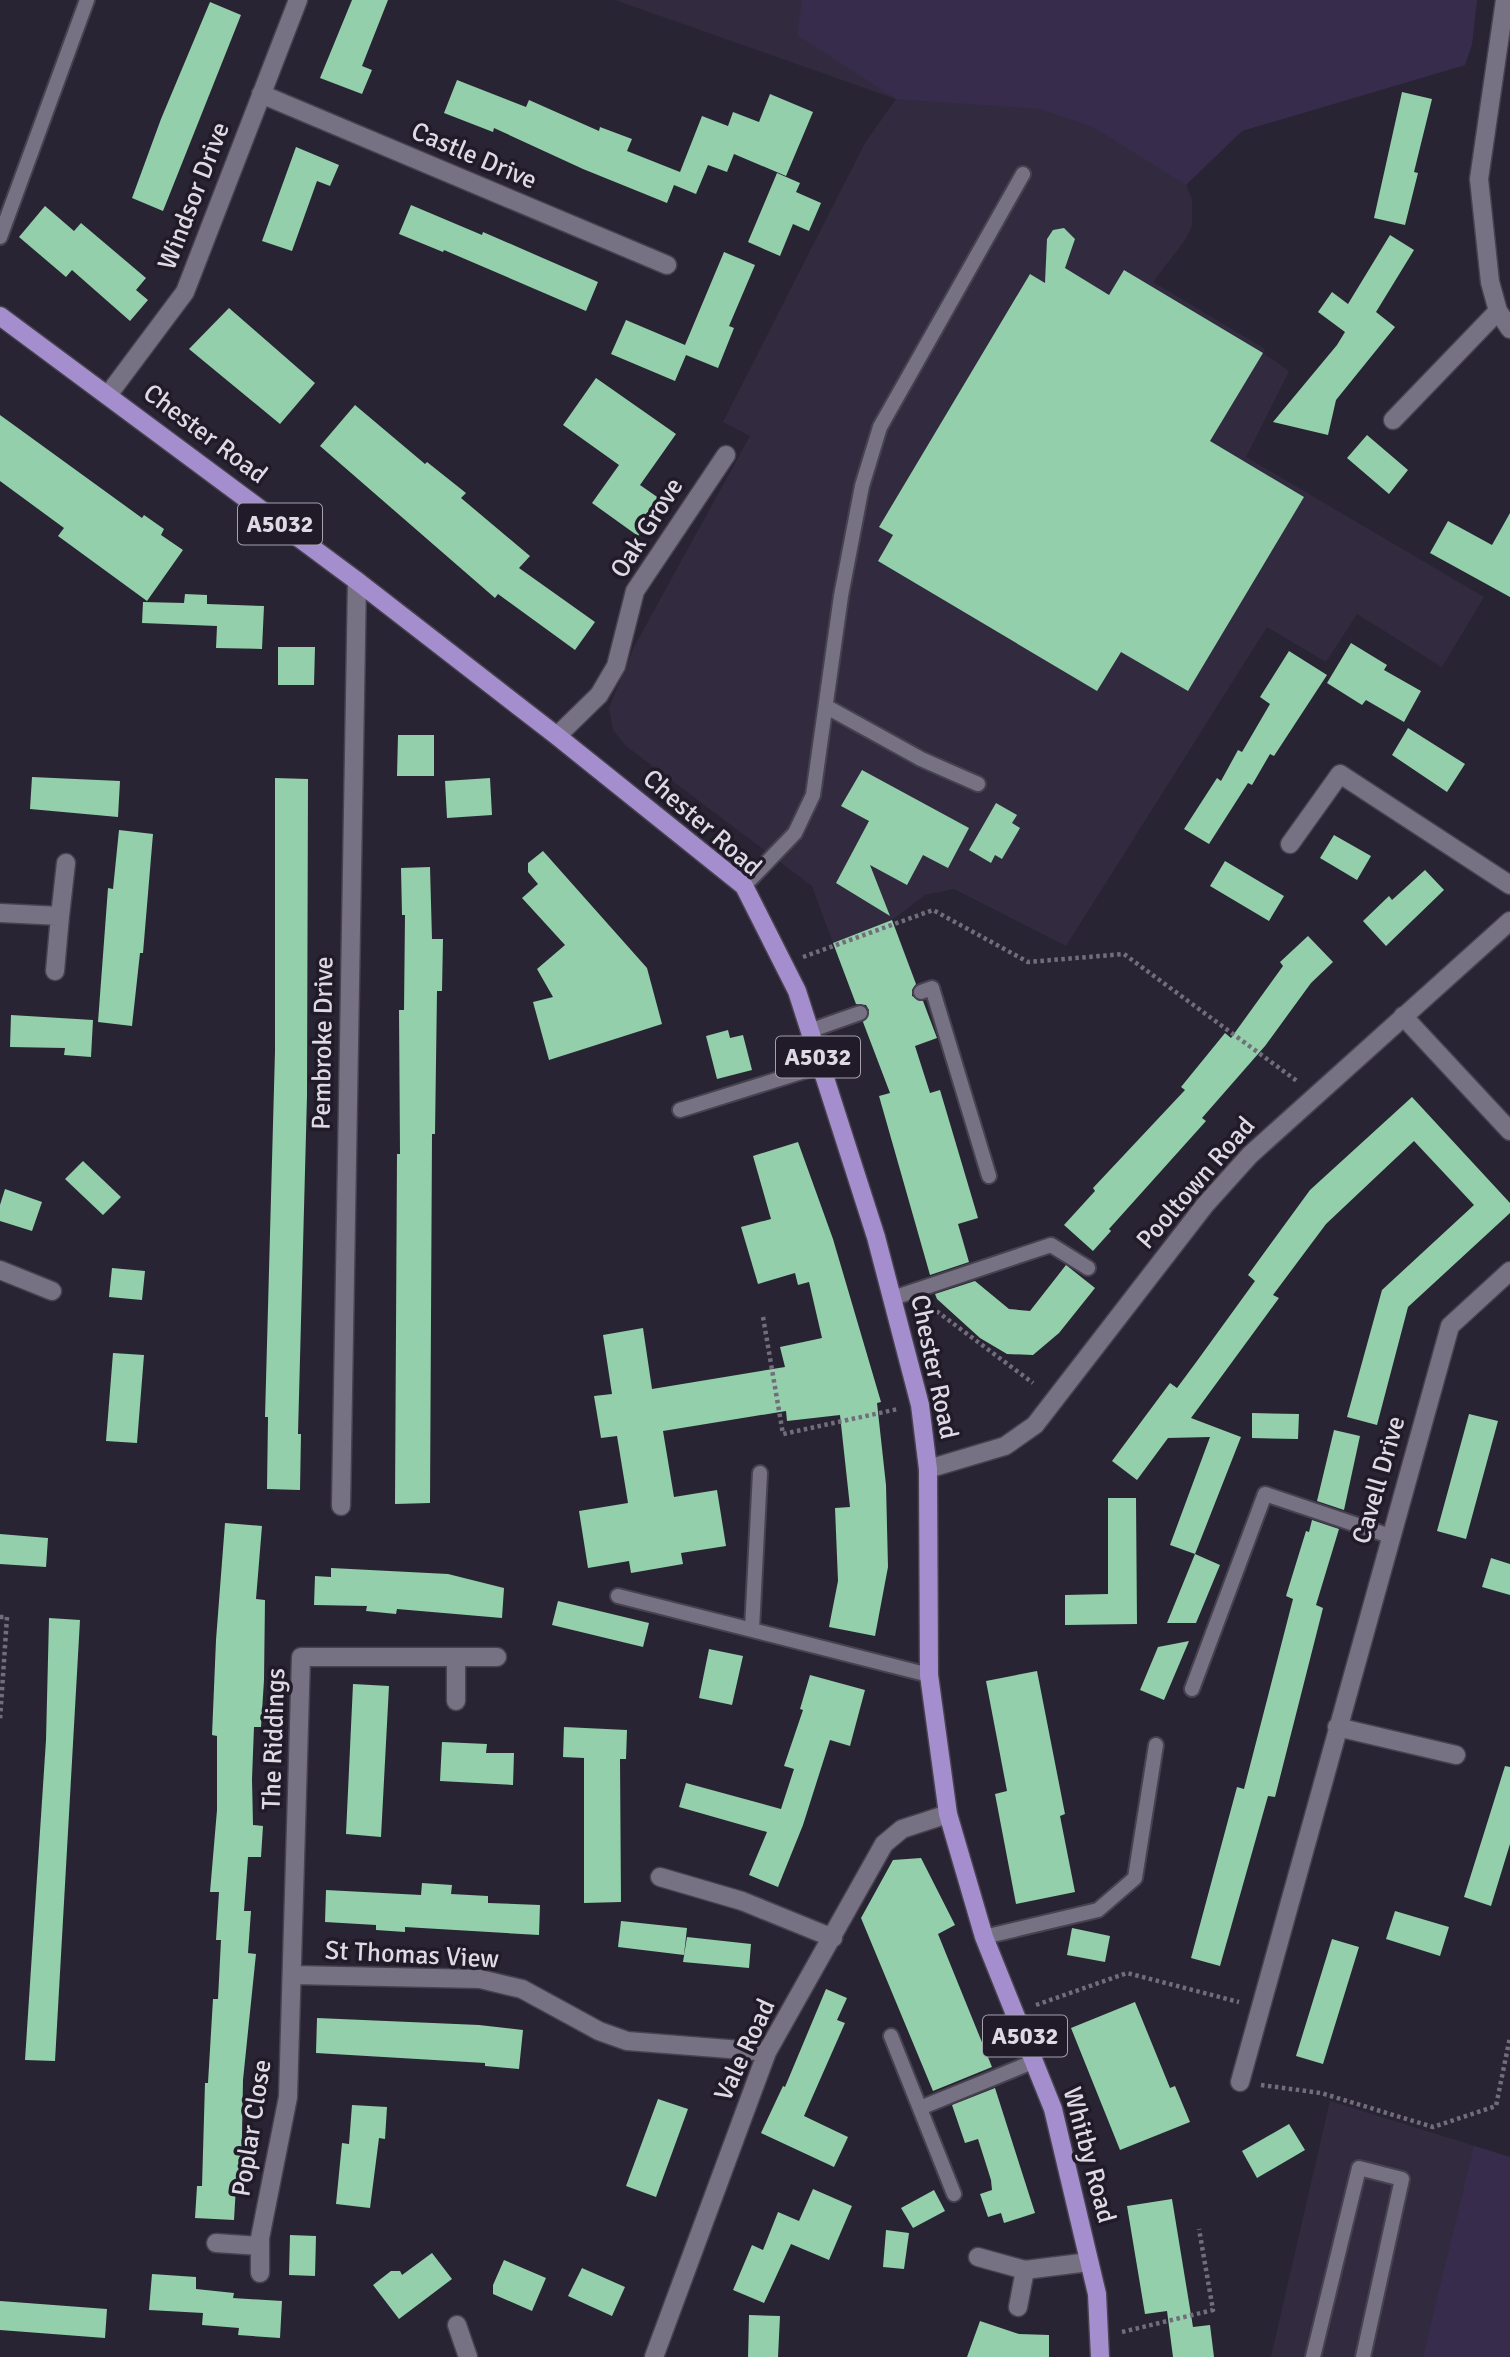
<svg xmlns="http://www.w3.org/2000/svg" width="1510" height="2357" font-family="Signika,sans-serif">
<rect width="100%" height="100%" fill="#292433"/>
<!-- built -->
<path fill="#322b40" d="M615 0H1477L1472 44 1465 65 1242 131 1186 184 1192 200V226L1185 240 1153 282 1265 349 1263 353 1289 371 1246 457 1484 597 1442 667 1357 614 1326 662 1267 627 1066 946 954 889 925 895 892 920 833 943 812 886 626 746 613 730 609 708 634 647 750 436 723 422 865 143 896 99Z
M1330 2101 1510 2157V2357H1271Z"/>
<!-- green -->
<path fill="#372c4b" d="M802 0H1477L1472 44 1465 65 1242 131 1186 185 1093 127 1040 109 896 99 797 35Z
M1474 2146 1510 2157V2357H1423Z"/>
<!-- building -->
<path fill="#92cfaa" d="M352 0H388L362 66 372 70 362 94 320 78Z
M210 2 241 15 163 211 132 198 161 119Z
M457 80 526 107 529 100 599 131 600 127 632 139 627 151 680 172 702 116 728 126 733 112 759 122 770 94 813 112 786 176 734 154 727 172 708 165 696 194 674 185 667 203 583 169 494 128 493 132 444 113Z
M1402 92 1432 99 1414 172 1418 173 1405 225 1374 218Z
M296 147 339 165 330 186 317 181 292 251 262 241Z
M777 173 800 183 796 192 821 203 809 231 793 224 780 256 748 242Z
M411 205 482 235 483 232 598 282 586 311 444 250 443 252 399 234Z
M45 206 74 231 81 223 146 278 136 290 148 300 130 321 72 270 66 277 19 237Z
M1064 228 1075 239 1065 268 1109 295 1124 270 1263 353 1210 441 1304 497 1188 691 1121 652 1097 691 878 561 893 535 879 527 1030 274 1045 283 1047 239 1053 230Z
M1390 235 1414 250 1376 312 1395 327 1336 400 1328 435 1273 422 1337 345 1345 332 1318 312 1332 292 1348 304Z
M724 252 755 265 729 326 734 328 718 368 686 355 675 381 611 354 626 320 685 345Z
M229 308 315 383 280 424 189 349Z
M596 378 676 434 640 485 663 501 638 536 592 503 619 465 563 425Z
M355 405 425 464 427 462 466 493 461 498 530 556 519 568 595 622 575 650 498 594 495 598 320 446Z
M0 415 142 518 144 515 164 529 161 535 183 550 147 601 58 536 64 528 0 481Z
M1367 435 1408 470 1389 494 1347 458Z
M1510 513V597L1430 553 1448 521 1492 545Z
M185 594 207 595V604L264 606 262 649 216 648 217 626 142 623 143 602 184 603Z
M1351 643 1387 665 1384 670 1421 691 1404 722 1366 700 1362 705 1327 683Z
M278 647H315L314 685H278Z
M1289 651 1327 675 1274 756 1270 754 1252 785 1248 783 1209 844 1184 829 1217 778 1221 781 1238 750 1242 752 1270 704 1260 697Z
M1408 728 1465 764 1447 792 1392 755Z
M398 735H434V776H397Z
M862 770 969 828 948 868 923 855 907 885 870 865 890 916 836 883 869 821 841 806Z
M32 777 120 781 118 817 30 809Z
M275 778 308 779 307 1096 298 1434H301L300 1490 267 1489 268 1417H265L275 1051Z
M490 778 492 815 447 818 445 781Z
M996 803 1017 815 1012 823 1020 828 1002 859 995 855 991 863 969 850Z
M119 830 153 834 143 953H140L132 1026 98 1022 108 888 113 889Z
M1334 835 1371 856 1357 880 1320 858Z
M543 851 647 968 662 1024 549 1060 533 1002 553 997 537 969 565 945 522 898 538 884 528 872V863Z
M1225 861 1284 896 1269 921 1210 886Z
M430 867 432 939H443L442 991H437L435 1134H432L430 1503 395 1504 397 1154H400L399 1010H404L405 915H402L401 868Z
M1425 870 1444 890 1386 946 1363 921 1389 896 1392 900Z
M892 920 916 984 912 990V996L923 1001 937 1038 915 1046 930 1093 940 1090 978 1218 958 1224 969 1262 930 1275 879 1096 890 1093 863 1022 869 1010 866 1005 856 1004 833 943Z
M1308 936 1333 962 1311 983 1265 1046 1202 1118 1206 1121 1109 1229 1111 1231 1093 1251 1064 1225 1095 1191 1093 1188 1185 1090 1181 1087 1225 1033 1231 1038 1283 966 1280 962Z
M11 1015 93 1020 91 1057 64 1055 65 1048 10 1047Z
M728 1030 730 1038 743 1035 752 1070 717 1079 706 1036Z
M1412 1097 1510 1203V1213L1408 1307 1377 1425 1347 1417 1382 1290 1474 1205 1414 1141 1326 1224 1273 1295 1279 1298 1191 1418 1241 1437 1195 1554 1220 1565 1196 1623H1167L1195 1554 1170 1545 1210 1437 1168 1438 1137 1480 1112 1461 1170 1383 1177 1388 1197 1361 1255 1281 1248 1275 1310 1190Z
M798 1142 833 1239 881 1402 877 1403 886 1485 888 1567 875 1636 829 1627 838 1581 835 1508 850 1507 840 1415 787 1421 786 1411 663 1431 674 1497 717 1490 726 1546 681 1553 683 1564 631 1573 629 1561 588 1568 579 1511 628 1503 617 1436 601 1438 594 1396 612 1394 603 1335 643 1328 652 1389 785 1367 780 1347 822 1338 809 1282 798 1285 795 1273 758 1284 741 1227 771 1219 753 1156Z
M83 1161 121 1197 103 1215 65 1179Z
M5 1189 42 1202 32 1231 0 1221V1205Z
M1066 1265 1095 1288 1059 1333 1033 1355 1007 1354 980 1338 937 1299 935 1294 975 1281 1009 1309 1030 1311Z
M112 1268 145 1271 142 1300 109 1297Z
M113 1353 144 1355 137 1443 106 1441Z
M1252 1413 1299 1414 1298 1439 1252 1438Z
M1469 1414 1498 1421 1466 1539 1437 1531Z
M1334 1430 1360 1436 1344 1510 1317 1501Z
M1108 1498H1136L1137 1624 1065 1625V1595L1108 1594Z
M1312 1520 1339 1529 1316 1605 1323 1608 1275 1797 1268 1796 1220 1966 1191 1958 1237 1787 1244 1789 1293 1599 1286 1596 1306 1531 1309 1532Z
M225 1523 262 1526 256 1599 265 1600 264 1680 261 1727H254L252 1779 253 1825 263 1826 261 1857H248L244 1911H251L248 1953 256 1954 243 2080 241 2186H236L234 2220 195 2218 197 2186H202L205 2083H208L213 1999H218L221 1940H216L219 1892H210L217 1810V1736L212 1735 216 1640Z
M0 1534 48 1538 46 1567 0 1564Z
M1491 1558 1510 1564V1595L1482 1587Z
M331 1568 448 1574 504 1588 502 1618 397 1609 396 1614 366 1611 367 1606 314 1605 315 1576 331 1577Z
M558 1601 649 1623 643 1647 552 1625Z
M49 1618 80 1620 55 2061 25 2060 46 1740Z
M1189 1641 1164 1700 1140 1690 1158 1647Z
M709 1649 743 1656 732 1705 699 1698Z
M1037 1671 1065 1814 1060 1816 1075 1892 1016 1904 995 1794 1007 1791 986 1681Z
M810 1675 865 1690 850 1746 830 1740 803 1825 778 1887 749 1875 767 1832 679 1807 686 1783 781 1809 794 1769 784 1766 803 1710 800 1709Z
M353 1684 389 1686 381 1837 346 1834Z
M564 1727 627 1730 626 1759H620L621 1902 584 1903V1758L563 1757Z
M442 1742 487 1744 486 1753H514L513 1785 440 1781Z
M1505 1766 1510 1767V1844L1491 1906 1464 1897Z
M921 1858 955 1925 938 1934 992 2067 933 2091 861 1918 893 1860Z
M422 1883 452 1885 451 1894 488 1896V1903L540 1905 539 1935 405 1927V1932L376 1930V1925L325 1922 326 1890 421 1895Z
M1395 1911 1449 1927 1440 1956 1386 1939Z
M621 1921 687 1928 684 1955 618 1947Z
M1072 1928 1110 1936 1105 1962 1067 1955Z
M687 1937 751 1944 749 1968 683 1962Z
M1332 1939 1359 1947 1323 2064 1296 2056Z
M826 1989 847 1998 837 2020 845 2023 804 2116 848 2137 834 2167 761 2133 783 2086 785 2087Z
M1135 2002 1170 2088 1175 2086 1190 2122 1120 2150 1071 2028Z
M317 2018 479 2025 523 2030 519 2069 485 2066V2063L316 2053Z
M995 2088 1035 2213 1004 2223 1001 2213 988 2217 980 2194 992 2190 991 2180 978 2139 965 2143 952 2105Z
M658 2099 688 2109 656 2197 626 2186Z
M352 2105 387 2107 385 2139 379 2138 370 2208 336 2204 342 2143 349 2144Z
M1289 2124 1305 2150 1257 2178 1242 2151Z
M813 2189 852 2206 829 2260 791 2244 764 2303 733 2290 752 2245 763 2250 778 2212 799 2221Z
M934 2190 945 2211 913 2228 901 2208Z
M1172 2199 1193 2327 1210 2325 1214 2357H1173L1167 2311 1145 2314 1127 2206Z
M886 2230 909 2233 904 2269 883 2267Z
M290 2235 316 2236 315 2276 289 2275Z
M432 2253 452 2279 399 2319 373 2285 391 2271H400L402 2275Z
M504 2260 546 2278 532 2311 493 2294V2285Z
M582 2268 625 2287 612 2316 568 2296Z
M152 2274 196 2277V2289L234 2293 233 2298 282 2301 280 2338 238 2335 239 2328 202 2325 203 2313 149 2310Z
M0 2301 107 2309 105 2338 0 2330Z
M749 2315 780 2316 778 2357H748Z
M980 2321 1019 2334 1049 2335V2357H967Z"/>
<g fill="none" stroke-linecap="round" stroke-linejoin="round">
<!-- service casing -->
<g stroke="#47424f" stroke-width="18">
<path id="service" d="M0 237 87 0
M827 707 921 759 978 784
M744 886 795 833 813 795 841 596 862 486 880 427 1023 174
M921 992 932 988 989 1176
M809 1031 860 1013
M680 1110 821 1066
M893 1298 1051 1245 1088 1268
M618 1596 929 1675
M752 1629 760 1473
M1192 1689 1265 1494 1390 1536
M984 1937 1098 1910 1135 1878 1156 1745
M891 2036 954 2194
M920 2108 1035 2061
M1313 2357 1359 2168 1402 2179 1363 2357"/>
</g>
<!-- minor casing -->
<g stroke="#47424f" stroke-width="21">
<path id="minor" d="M261 94 667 265
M108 395 185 292 298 0
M1393 420 1498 311
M557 736 599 695 616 666 635 591 726 455
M1290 844 1340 774 1510 885
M0 913 60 916 66 863
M55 971 60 916
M1403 1016 1510 1131
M0 1270 52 1291
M341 1506 357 581
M456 1701V1657
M1337 1727 1456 1755
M660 1877 742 1901 833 1938
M294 1975 480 1979 522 1989 599 2031 627 2041 767 2052
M1240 2082 1450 1326 1510 1271
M216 2243 260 2246
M978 2257 1025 2270 1089 2262
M260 2273V2238L288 2097 301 1657H497
M1018 2307 1025 2270
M457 2325 468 2357
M654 2357 767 2052 884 1844 902 1829 948 1814"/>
</g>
<!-- tertiary casing -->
<g stroke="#47424f" stroke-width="21">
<path id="tertiary" d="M1505 0 1479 179 1490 282 1498 311 1510 329
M928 1469 1005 1446 1035 1425 1205 1205 1250 1155 1510 921"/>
</g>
<!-- primary casing -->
<g stroke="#47424f" stroke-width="21">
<path id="primary" d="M0 316 357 581 557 736 744 886 797 991 876 1237 920 1405 928 1469 929 1675 948 1814 984 1937 1053 2109 1097 2294 1100 2357"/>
</g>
<!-- path -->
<path stroke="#716d7a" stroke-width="4.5" stroke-dasharray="3.5 3.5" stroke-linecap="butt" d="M803 957 933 910 1028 962 1124 954 1297 1081
M931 1307 1033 1383
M763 1317 783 1434 898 1409
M0 1617H7L0 1720
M1036 2005 1127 1973 1239 2002
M1261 2085 1321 2093 1433 2127 1496 2106 1510 2037
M1122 2332 1213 2310 1199 2229"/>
<!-- service -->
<use href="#service" stroke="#777184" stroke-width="14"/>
<!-- minor -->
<use href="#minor" stroke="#777184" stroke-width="18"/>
<!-- tertiary -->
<use href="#tertiary" stroke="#777184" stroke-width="18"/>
<!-- primary -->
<use href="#primary" stroke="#a58ecd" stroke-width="18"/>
</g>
<g text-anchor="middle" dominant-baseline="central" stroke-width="7" stroke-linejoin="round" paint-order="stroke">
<!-- shield labels -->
<g fill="#201a29" stroke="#a4a0ac" stroke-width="2">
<rect x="238" y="503.5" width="84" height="41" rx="5"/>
<rect x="776" y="1036.5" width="84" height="41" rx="5"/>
<rect x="983" y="2015.5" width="84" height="41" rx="5"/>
</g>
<g font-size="24" font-weight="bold" fill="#dddae4">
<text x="280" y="524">A5032</text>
<text x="818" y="1057">A5032</text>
<text x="1025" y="2036">A5032</text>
</g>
<!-- street labels -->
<g font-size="26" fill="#dddae4" stroke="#201a29">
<text transform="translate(474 156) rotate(23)">Castle Drive</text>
<text transform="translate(194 196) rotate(-69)">Windsor Drive</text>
<text transform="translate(205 434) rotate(37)">Chester Road</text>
<text transform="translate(647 528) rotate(-58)">Oak Grove</text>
<text transform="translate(702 823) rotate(41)">Chester Road</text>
<text transform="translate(323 1043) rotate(-89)">Pembroke Drive</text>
<text transform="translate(1196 1183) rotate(-49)">Pooltown Road</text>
<text transform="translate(934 1367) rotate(78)">Chester Road</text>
<text transform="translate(1379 1480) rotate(-74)">Cavell Drive</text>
<text transform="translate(274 1739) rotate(-88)">The Riddings</text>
<text transform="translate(412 1955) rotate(3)">St Thomas View</text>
<text transform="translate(745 2050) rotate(-65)">Vale Road</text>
<text transform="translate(252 2128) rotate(-81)">Poplar Close</text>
<text transform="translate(1089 2155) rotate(75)">Whitby Road</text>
</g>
</g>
</svg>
